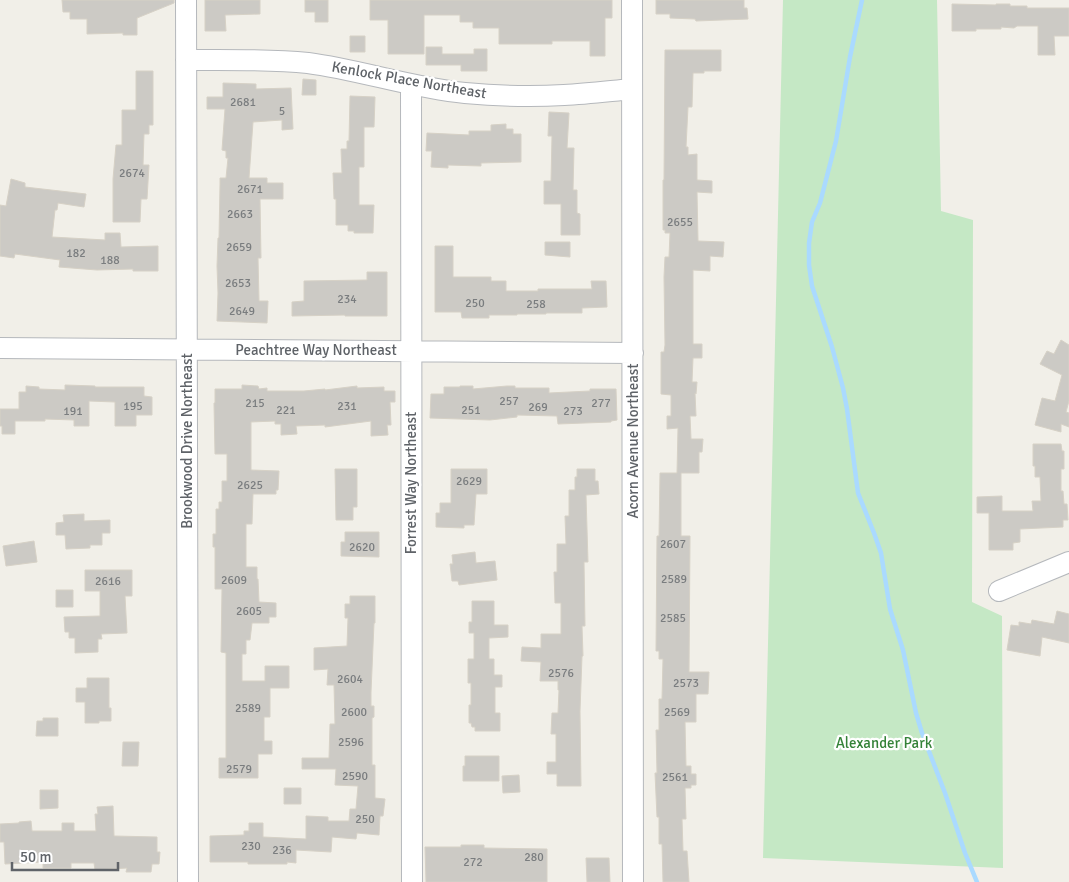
<svg xmlns="http://www.w3.org/2000/svg" width="1069" height="882" font-family="Signika,sans-serif">
<rect width="100%" height="100%" fill="#f1efe8"/>
<!-- green -->
<path fill="#c5e8c5" d="M783 0H937L941 211 973 220 972 602 1002 616 1003 868 763 858Z"/>
<g fill="none" stroke-linecap="round" stroke-linejoin="round">
<!-- stream -->
<path stroke="#aadaff" stroke-width="4.5" d="M862 0 850 57 836 141 820 203 812 222 809 243V265L812 286 832 347 843 388 847 409 858 493 874 533 881 553 890 609 903 650 916 713 922 733 945 793 965 853 977 882"/>
</g>
<!-- building -->
<path fill="#cccac5" stroke="#d6d1c6" d="M62 0H174V3L137 18V35H123V33L87 34V19H70V12H63Z
M205 0H260V14L225 15 226 31H205Z
M305 0H328V22H315V12H305Z
M370 0H612V18H605V56H590V41H552V44H499V28H473V22H460V15H424V54H388V20H370Z
M656 0H744V8H747L748 19 696 21 695 19 670 18V14H656Z
M952 4 996 5V4H1010V6H1027V8H1069V36H1054L1055 55H1038V26H1017L1014 28 1001 27V29H976V31H952Z
M350 36H365V52H350Z
M426 47H442V54H474V49H487V71H461V65H426Z
M665 50H721V71H704V73H693L692 107H688L686 147H688V155L697 154V180L712 181V193L697 192 698 241 724 242 723 257 710 256V271L693 270V344H702V358H693L692 382H697L696 394 695 393 696 416H690L691 439H703L702 452H699V473H681V536H690L689 672H709L708 694H696V722H685L686 766H691V774H696V785H691V788H685L686 819H682L683 851H687L689 882H663L662 844H659V817H657L655 773H657L656 730H659V699H662L663 659H659V651H656L657 536H659L660 473H677L678 428 667 429V416H671V395L661 394V352H664L665 345 664 277 665 257H669L670 233H665V230H663V180H664Z
M136 71H153V125H149V134H144L143 165H149L147 199H141L140 222H113V179L116 145H122V110H136Z
M303 79 316 80V95H302Z
M223 83 256 84V89L291 88 293 129 282 130V120L253 122 249 178H267V183H283V199H260L261 258H258L259 301H268L267 323 217 321 218 293 217 266 218 238H219L220 185V178H226L228 158H226V151L222 150 225 109H207V97H223Z
M350 96 375 97 374 127H364V167H359V205H374L373 233H354V231H348V225H336V199H334L333 173H342L341 149H347V141H349Z
M549 112 569 113 567 148H574L573 190H577V213L580 214V235H561V204H544V181H551L552 136H548Z
M506 124V129H513V134H521V162L481 163V166L448 165V168L431 167 432 151H426L427 133 469 135V131H491V125Z
M11 179 25 183V187L86 194 84 207 58 203 57 210H55L52 237 105 240V233H120L121 247 158 246V271H133V269L97 270 59 267 60 260 15 254 14 258 0 256V205L6 206Z
M545 242H570V257L545 255Z
M435 246H453V277H491V281H506V291H538V289H592L591 281H606L607 307 582 308V313H546V314H517V315H489V318H462L461 312H435Z
M367 272H387V316H345V315L292 316V302L304 301V281L367 280Z
M1061 340 1069 345V401L1066 412 1069 413V427L1061 424V432L1035 425 1042 398 1055 401 1062 375 1040 364 1047 351 1054 354Z
M65 385 95 386V387H144V396L152 397V415H136V426H115V402L89 401V426H74V420L45 419V421H15V434H2V426H0V409H19V392H26V386L39 387V389L65 390Z
M242 385 258 386 259 389 267 388V391H304L325 389V390L357 386V388L384 387V391H395V402H390L391 425H387L388 435 371 436V421L325 427V425L296 426 297 434 281 435V424H275V421L251 422V470L279 471 278 490H276V494H253L252 524H246V567H257V579H258L259 602 276 603V617H269V623H252L250 640H246V654H242V681H265V666H289V688H270V717H264V741H272V754H258V778H219V758H226V653L221 652 222 589H215V547H213V534H216V509H219V502H222V481H227V454H215L214 403H215V389H242Z
M460 386H473V389L507 386H515V388H549V393L590 391V389H616L617 420 611 421V422L558 424 557 416 517 415V417L490 420 430 418 431 394H444V387H460Z
M1033 444H1061L1062 451H1064V469H1061V491H1063L1064 504H1067L1068 520H1063V527L1020 529V542L1013 543V550H989V513H977V497L1002 496V511H1033L1032 501H1041L1040 477H1035V466H1033Z
M335 469H357V507H353V520H336Z
M451 469H487V494H476L474 525H464V528L436 527V513H440V503H451Z
M577 469H595V481H598L599 494 586 495 588 562H584L585 626H582L583 656H582L580 711 581 786H557V774H547V762H556V734H551L552 713H558L559 690H558V681H540L541 662 521 661 522 647 541 648V634H561V603H555L554 572H557V544H566L565 516H569V490H575V477H577Z
M84 514V521L110 520V533H102V545H90V548L66 549 65 535H56V523L64 522 63 515Z
M345 532H379V557L341 556V542H345Z
M34 541 37 562 6 566 3 546Z
M475 552 476 563 495 561 497 580 459 585 458 581H452L450 564H453L452 555Z
M85 570H132V596H125L127 633 101 634 102 639H98V652L75 653V638H69V632H65L64 617 100 616V591H85Z
M56 590H73V607H56Z
M350 596H375V623H374L371 692V706H374V717L372 718V765H375V798L385 799 383 816H380L379 835 357 833 356 839 332 837 331 852 296 850V863L287 862V864H248V862H210V836L244 835V831H249V823H263V837L306 839V816L328 817V821H349L350 809H356L358 786 335 785 336 769H302V758H329L330 724H335L334 685H327L328 669 314 670V648L347 646 348 618H345V604H350Z
M472 601H494V625H508V637L489 638V659H494V675H502V687H495V713H500V731H475V727H472L471 723H469V705H471V683H468V659H474V633H469V622H472Z
M1057 611 1069 614V643L1042 637 1040 656 1007 650 1011 625 1019 626V622L1031 624 1032 620 1054 624Z
M87 678H109V708H111V721H99V723H85V702H76V688H87Z
M43 718H58V736H36L37 721H43Z
M123 742H139L138 766H122Z
M465 756H499V781H463V766H465Z
M519 775 520 792 503 793 502 776Z
M284 788H301V804H284Z
M40 790H58V808L40 809Z
M113 806 114 836 157 837V852H160L159 864H152L151 872H126L127 868 95 870 94 863H71V868H43V862L5 864 4 842H0V824L19 823V822L31 821 32 831H62V823H74V831H96L95 814H98L97 807Z
M461 845H484V848L547 849V882H426L425 847H461Z
M586 858H609L610 882H587Z"/>
<g fill="none" stroke-linecap="round" stroke-linejoin="round">
<!-- minor casing -->
<g stroke="#b5b8bc" stroke-width="22">
<path id="minor" d="M186 0 188 882
M632 0 633 882
M186 60C227 60 268 59 308 63 361 70 412 88 465 93 498 96 531 97 564 95 587 94 610 91 632 89
M411 84 412 882
M0 348 633 353
M999 591 1069 562"/>
</g>
<!-- minor -->
<use href="#minor" stroke="#fff" stroke-width="20"/>
</g>
<g text-anchor="middle" dominant-baseline="central" stroke-width="4.5" stroke-linejoin="round" paint-order="stroke">
<!-- number labels -->
<g font-size="12" fill="#7a7d7f">
<text x="243" y="102">2681</text>
<text x="282" y="111">5</text>
<text x="132" y="173">2674</text>
<text x="250" y="189">2671</text>
<text x="240" y="214">2663</text>
<text x="680" y="222">2655</text>
<text x="239" y="247">2659</text>
<text x="76" y="253">182</text>
<text x="110" y="260">188</text>
<text x="238" y="283">2653</text>
<text x="347" y="299">234</text>
<text x="475" y="303">250</text>
<text x="536" y="304">258</text>
<text x="242" y="311">2649</text>
<text x="509" y="401">257</text>
<text x="255" y="403">215</text>
<text x="601" y="403">277</text>
<text x="133" y="406">195</text>
<text x="347" y="406">231</text>
<text x="538" y="407">269</text>
<text x="286" y="410">221</text>
<text x="471" y="410">251</text>
<text x="73" y="411">191</text>
<text x="573" y="411">273</text>
<text x="469" y="481">2629</text>
<text x="250" y="485">2625</text>
<text x="673" y="544">2607</text>
<text x="362" y="547">2620</text>
<text x="674" y="579">2589</text>
<text x="234" y="580">2609</text>
<text x="108" y="581">2616</text>
<text x="249" y="611">2605</text>
<text x="673" y="618">2585</text>
<text x="561" y="673">2576</text>
<text x="350" y="679">2604</text>
<text x="686" y="683">2573</text>
<text x="248" y="708">2589</text>
<text x="354" y="712">2600</text>
<text x="677" y="712">2569</text>
<text x="351" y="742">2596</text>
<text x="239" y="769">2579</text>
<text x="355" y="776">2590</text>
<text x="675" y="777">2561</text>
<text x="365" y="819">250</text>
<text x="251" y="846">230</text>
<text x="282" y="850">236</text>
<text x="534" y="857">280</text>
<text x="473" y="862">272</text>
</g>
<!-- street labels -->
<g font-size="15" fill="#5f6368" stroke="#fff">
<text transform="translate(409 80) rotate(10)">Kenlock Place Northeast</text>
<text x="316" y="350">Peachtree Way Northeast</text>
<text transform="translate(187 441) rotate(-90)">Brookwood Drive Northeast</text>
<text transform="translate(633 441) rotate(-90)">Acorn Avenue Northeast</text>
<text transform="translate(411 483) rotate(-90)">Forrest Way Northeast</text>
</g>
<!-- park labels -->
<g font-size="15" fill="#348238" stroke="#fff">
<text x="884" y="743">Alexander Park</text>
</g>
</g>
<!-- scale -->
<path d="M12 862v8h106v-8" fill="none" stroke="#5f6368" stroke-width="2.5"/>
<text x="20" y="862" font-size="15" fill="#5f6368" stroke="#ffffff" stroke-width="4" paint-order="stroke">50 m</text>
</svg>
